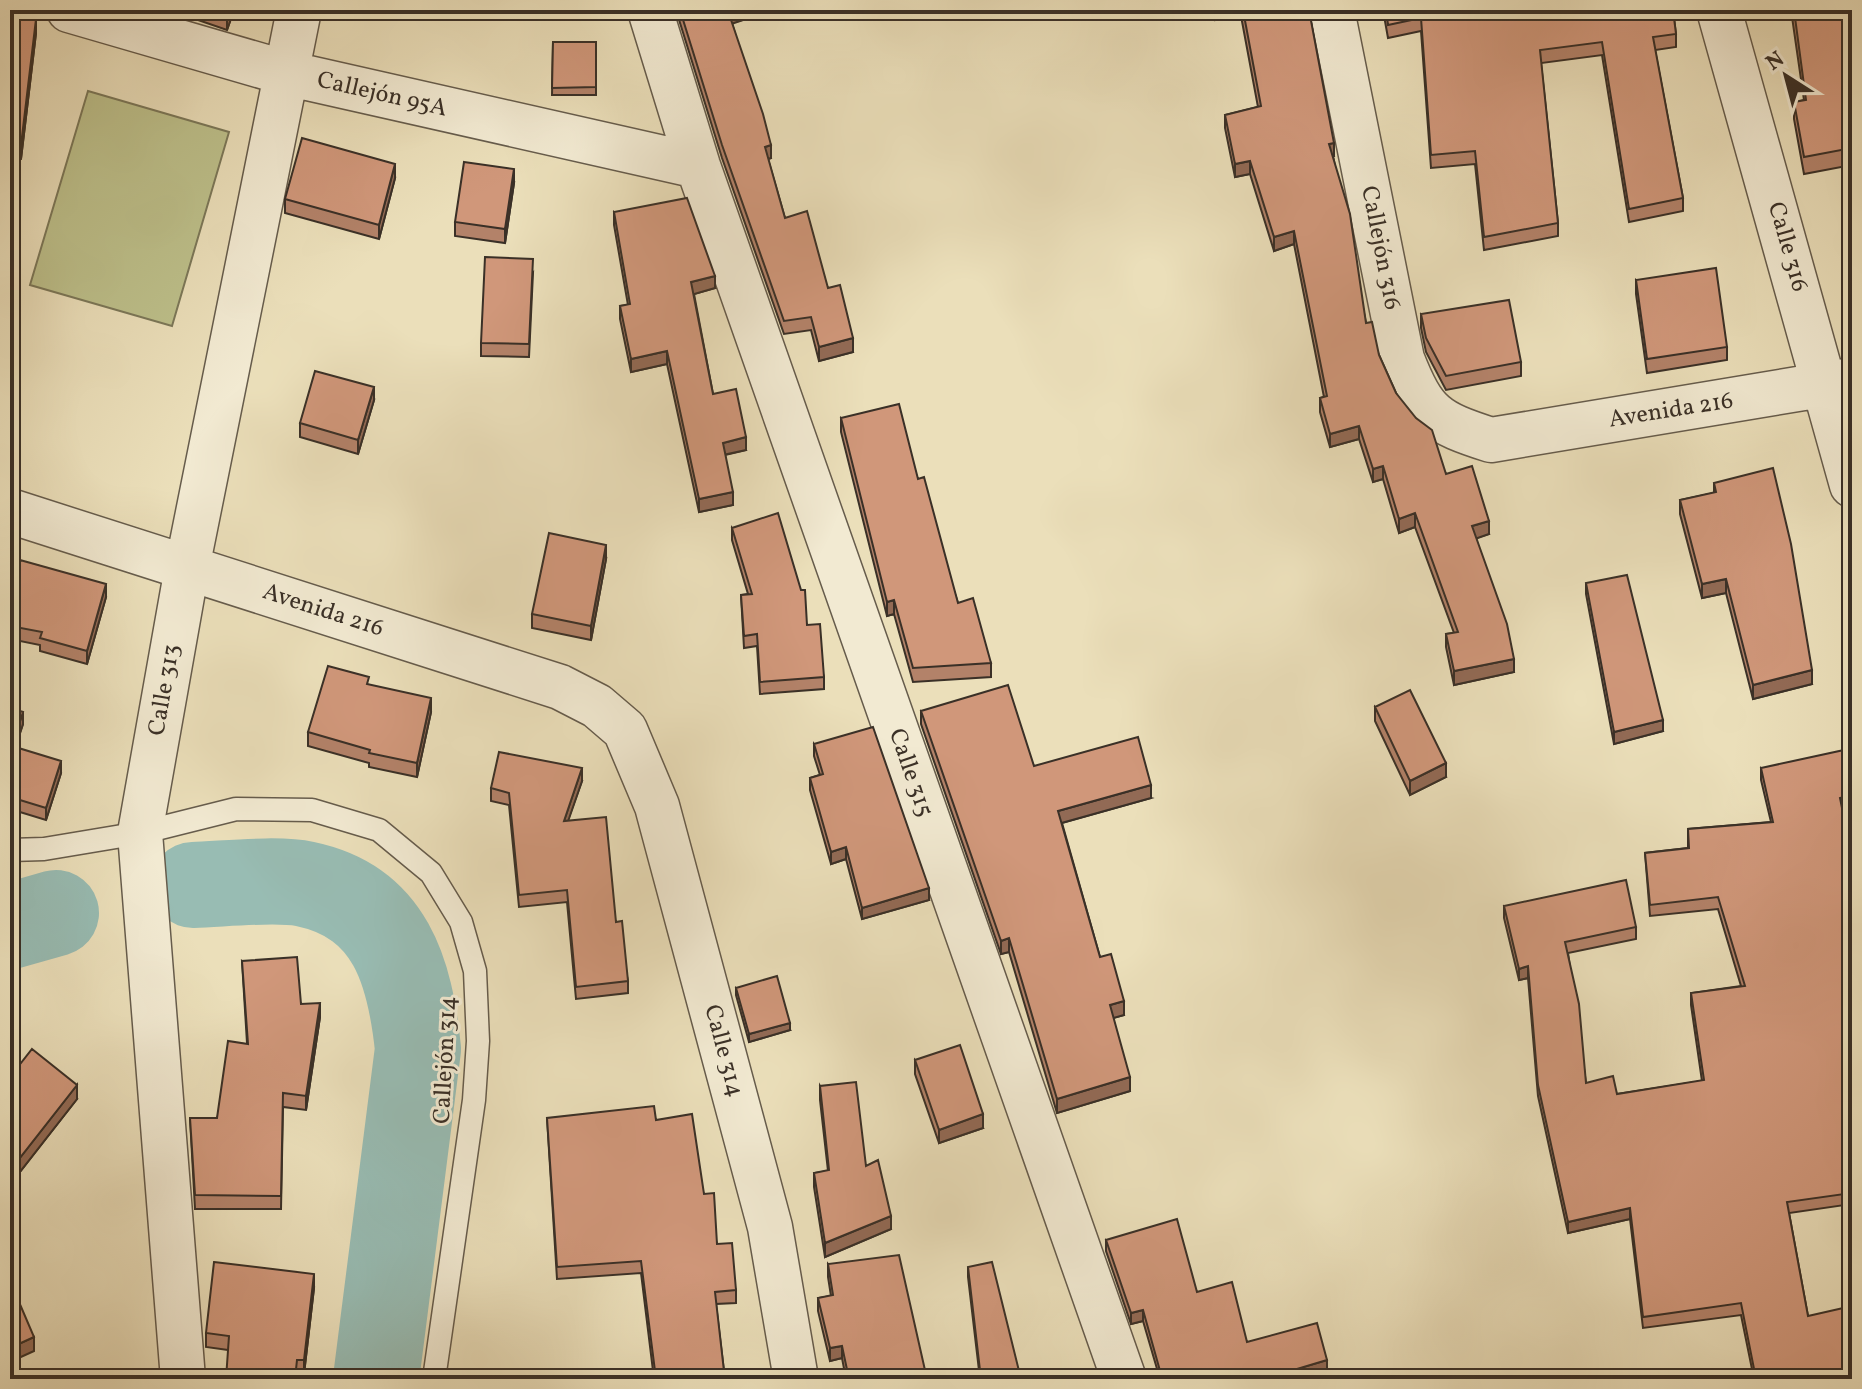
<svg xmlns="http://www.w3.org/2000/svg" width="1862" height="1389" font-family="Vollkorn,serif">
<rect width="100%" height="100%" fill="#ebdfba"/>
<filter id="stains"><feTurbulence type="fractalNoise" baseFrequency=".0025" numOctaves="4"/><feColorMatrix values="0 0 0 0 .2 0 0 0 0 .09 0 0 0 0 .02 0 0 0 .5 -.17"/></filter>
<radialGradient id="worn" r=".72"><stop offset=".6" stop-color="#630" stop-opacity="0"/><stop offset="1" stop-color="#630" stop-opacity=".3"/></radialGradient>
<!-- green -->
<path fill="#bdc08b" stroke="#7c7859" stroke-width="2" d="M88 91 229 132 172 326 30 285Z"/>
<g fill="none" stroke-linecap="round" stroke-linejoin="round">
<!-- river -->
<path stroke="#98bcb3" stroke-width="86" d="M193 885C224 884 277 878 305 884 391 902 410 972 418 1049L376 1379
M10 926 56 913"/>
<!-- lane casing -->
<g stroke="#665c4c" stroke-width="25">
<path id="lane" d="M10 850 44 849 140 833 236 809 312 810 379 830 431 873 461 922 475 971 478 1041 474 1100 434 1379"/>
</g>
<!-- street casing -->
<g stroke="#665c4c" stroke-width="47">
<path id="street" d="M69 10 286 73 698 166
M650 10 698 166 1124 1379
M1332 10 1402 359C1424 415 1435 422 1491 440L1852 380
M1719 10 1852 485
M10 511 560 687 597 706 625 730 657 806 770 1227 796 1379
M183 1379 140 833 187 568 299 10"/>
</g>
<!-- lane -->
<use href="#lane" stroke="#f2ead2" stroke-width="22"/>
<!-- street -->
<use href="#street" stroke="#f2ead2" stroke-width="44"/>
</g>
<!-- wall -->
<path fill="#b38269" stroke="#3a3027" stroke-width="2" d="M169 10H234L227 30Z
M676 10H755V16L732 23 771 158 768 159 785 218 828 288 853 352 819 361 811 330 784 334 722 158Z
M1214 10H1309L1334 156H1333L1366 323 1379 355 1396 393 1446 474 1489 534 1476 538 1514 672 1454 685 1446 647V634L1454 633 1415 527 1399 533 1383 479 1373 482 1359 439 1330 447 1320 412V398L1324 397 1294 244 1274 251 1250 174 1235 177 1225 128V115L1258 107 1241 16 1215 20Z
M1383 10H1673L1676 34V47L1655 50 1683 198V211L1629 222 1602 55 1541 63 1558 223V236L1484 250 1475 164 1431 168 1421 31 1388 38Z
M1791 10H1852V165L1804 174 1794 119V102L1804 100Z
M10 17 36 33 21 159 10 158Z
M553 42H596V95H552Z
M395 178 379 239 285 213V199Z
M514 183 505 243 455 236V222Z
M614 212 715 288 694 294 713 394 746 450 725 455 733 505 699 512 667 364 631 372 620 319V306L628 305 614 225Z
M533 273 529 357 481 356V343Z
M1636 280 1727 347V360L1647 373 1636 294Z
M1421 314 1521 362V376L1446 390 1426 352 1421 328Z
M374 400 358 454 300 437V423Z
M841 418 918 479 958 603 991 663V677L913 682 894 614 887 616 841 432Z
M1714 483 1812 684 1753 699 1726 593 1702 598 1680 514V500L1714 493Z
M732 528 807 625 824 677V689L760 694 757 646 744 648 741 595 748 594 732 540Z
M606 559 591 640 532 628V614Z
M10 563 106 597 87 664 40 651V645L10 639Z
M1586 583 1663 731 1614 744 1586 594Z
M369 685 431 712 417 777 369 767V763L308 746V732Z
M1375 707 1446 777 1410 795 1375 721Z
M10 708 23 724 15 747 61 773 46 820 10 809Z
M921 711 1034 766 1151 798 1062 823 1100 957 1124 1015 1113 1018 1130 1091 1057 1113 1009 952 1001 954 921 724Z
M814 744 929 900 862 919 846 859 831 864 810 790V778L820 775 814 756Z
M1761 768 1842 809 1852 858V1204L1789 1213 1808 1316 1852 1379H1754L1741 1315 1643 1328 1630 1219 1568 1233 1538 1096 1528 978 1519 980 1504 918V906L1636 927V939L1568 953 1586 1083 1617 1094 1702 1081 1691 1005V993L1741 986 1718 909 1650 916 1645 853 1688 848V829L1771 822 1761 780Z
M582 781 568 820 616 922 628 981V993L576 999 567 902 519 907 509 805 491 801V788Z
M242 961 320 1017 306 1110 283 1107 281 1209H195L190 1118H217L247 1043Z
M736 988 790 1030 749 1042 736 995Z
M915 1060 983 1128 939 1143 915 1074Z
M10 1077 77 1099 19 1173 10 1166Z
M820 1086 866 1166 891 1229 825 1257 814 1187V1173L828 1171 820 1100Z
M547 1118 656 1120 704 1194 717 1244 736 1290V1303L716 1304 724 1371 740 1379H654L641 1273 557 1279Z
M1106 1240 1197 1292 1247 1342 1327 1372 1302 1379H1160L1143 1321 1131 1324 1106 1251Z
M828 1264 927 1379H846L842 1358 830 1361 818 1311V1298L831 1296 828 1277Z
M968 1267 1021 1379H980L968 1277Z
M314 1288 304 1374 297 1373 228 1350 206 1347V1333Z"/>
<!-- shaded-wall -->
<path fill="#926a55" stroke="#3a3027" stroke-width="2" d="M228 10H234L227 30V13Z
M732 10H755V16L728 25V11Z
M36 19V33L21 159V145Z
M1334 143V156L1329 157V144Z
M771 145V158L765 160V147Z
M1250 161V174L1235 177V164Z
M395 164V178L379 239V225Z
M514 169V183L505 243V229Z
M1294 231V244L1274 251V237Z
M715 276V288L691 295V282Z
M853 338V352L819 361V347Z
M667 351V364L631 372V359Z
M374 387V400L358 454V440Z
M1359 426V439L1330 447V434Z
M746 437V450L723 455V443Z
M1383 466V479L1373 482V469Z
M733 492V505L699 512V499Z
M1415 513V527L1399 533V519Z
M1489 521V534L1472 540V526Z
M606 545V559L591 640V626Z
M1726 579V593L1702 598V584Z
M106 584V597L87 664V651Z
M894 600V614L887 616V602Z
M1514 659V672L1454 685V671Z
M1812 670V684L1753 699V685Z
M431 698V712L417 777V763Z
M23 712V724L12 758V746Z
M1663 720V731L1614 744V732Z
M61 761V773L46 820V808Z
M1446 763V777L1410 795V781Z
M582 768V781L564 833V821Z
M1151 785V798L1058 824V811Z
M1852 795V807L1840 810V798Z
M846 847V859L831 864V852Z
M929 888V900L862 919V908Z
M1009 938V952L1001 954V941Z
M1528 966V978L1519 980V969Z
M1124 1001V1015L1110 1019V1005Z
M320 1003V1017L306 1110V1096Z
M790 1023V1030L749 1042V1034Z
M1130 1077V1091L1057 1113V1099Z
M77 1085V1099L19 1173V1159Z
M983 1114V1128L939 1143V1130Z
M1630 1208V1219L1568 1233V1222Z
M891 1216V1229L825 1257V1243Z
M314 1274V1288L304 1374V1360Z
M1143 1310V1321L1131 1324V1313Z
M34 1337V1351L10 1362V1348Z
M842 1346V1358L830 1361V1348Z
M1327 1360V1372L1302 1379H1263Z"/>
<!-- building -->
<path fill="#d0977a" stroke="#3a3027" stroke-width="2" d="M680 10H732L728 11 763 114 771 145 765 147 785 218 807 211 828 288 840 285 853 338 819 347 811 317 784 321 722 145Z
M1243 10H1309L1334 143 1329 144 1350 214 1366 323 1372 322 1379 355 1396 393 1416 418 1432 430 1446 474 1472 466 1489 521 1472 526 1507 624 1514 659 1454 671 1446 634 1458 632 1415 513 1399 519 1383 466 1373 469 1359 426 1330 434 1320 398 1327 396 1294 231 1274 237 1250 161 1235 164 1225 115 1261 106Z
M1386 10H1673L1676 34 1653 37 1683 198 1629 209 1602 42 1540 50 1558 223 1484 237 1475 151 1431 155 1421 18 1388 25Z
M1794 10H1852V148L1804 157 1794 102 1806 100Z
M10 17 36 19 21 145 10 144Z
M553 42H596V87L552 88Z
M302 138 395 164 379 225 285 199Z
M464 162 514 169 505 229 455 222Z
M687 198 715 276 691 282 713 394 736 389 746 437 723 443 733 492 699 499 667 351 631 359 620 306 630 304 614 212Z
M485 257 533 259 529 344 481 343Z
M1716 268 1727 347 1647 359 1636 280Z
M1509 300 1521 362 1446 376 1426 338 1421 314Z
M315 371 374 387 358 440 300 423Z
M899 404 918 479 924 477 958 603 973 598 991 663 913 668 894 600 887 602 841 418Z
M1773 468 1791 544 1812 670 1753 685 1726 579 1702 584 1680 500 1716 492 1714 483Z
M778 513 801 590H805L807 625 820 624 824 677 760 682 757 634 744 636 741 595 752 594 732 528Z
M549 533 606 545 591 626 532 614Z
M20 560 106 584 87 651 40 638 42 632 10 626V563L19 565Z
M1627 575 1663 720 1614 732 1586 583Z
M328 666 369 677 367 684 431 698 417 763 369 753 370 750 308 732Z
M1008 685 1034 766 1138 737 1151 785 1058 811 1100 957 1111 954 1124 1001 1110 1005 1130 1077 1057 1099 1009 938 1001 941 921 711Z
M1410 690 1446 763 1410 781 1375 707Z
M10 708 23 712 12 746 61 761 46 808 10 797Z
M873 727 929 888 862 908 846 847 831 852 810 778 823 774 814 744Z
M1844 750 1852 790V795L1840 798 1852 858V1193L1787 1202 1808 1316 1852 1306V1379H1756L1741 1303 1643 1317 1630 1208 1568 1222 1538 1085 1528 966 1519 969 1504 906 1626 880 1636 927 1565 942 1579 1004 1586 1083 1613 1076 1617 1094 1704 1080 1691 993 1745 986 1718 897 1650 905 1645 853 1689 848 1688 829 1773 822 1761 768Z
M499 752 582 768 564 821 606 817 616 922 622 921 628 981 576 987 567 890 519 895 509 793 491 788Z
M297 957 301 1004 320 1003 306 1096 283 1093 281 1196 195 1195 190 1118H217L228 1041 248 1044 242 961Z
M777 976 790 1023 749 1034 736 988Z
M960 1045 983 1114 939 1130 915 1060Z
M32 1049 77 1085 19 1159 10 1152V1077Z
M856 1082 866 1166 878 1160 891 1216 825 1243 814 1173 829 1170 820 1086Z
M654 1106 656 1120 692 1114 704 1194 714 1193 717 1244 732 1243 736 1290 715 1292 724 1371 737 1369 740 1379H656L641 1261 557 1267 547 1118Z
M1177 1219 1197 1292 1232 1282 1247 1342 1317 1323 1327 1360 1263 1379H1171L1170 1375 1162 1378 1143 1310 1131 1313 1106 1240Z
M899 1255 927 1379H849L842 1346 830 1348 818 1298 833 1295 828 1264Z
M214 1262 314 1274 304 1360H297L295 1379H226L229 1336 206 1333Z
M992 1262 1021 1379H981L968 1267Z
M10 1281 34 1337 10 1348Z"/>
<g text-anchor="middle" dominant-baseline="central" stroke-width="6" stroke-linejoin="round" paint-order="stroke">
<!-- street labels -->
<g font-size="24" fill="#3a3027" stroke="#f2ead2">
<text transform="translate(382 95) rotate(13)">Callejón 95A</text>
<text transform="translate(1787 247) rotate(74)">Calle 316</text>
<text transform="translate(1380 248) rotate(79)">Callejón 316</text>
<text transform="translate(1671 411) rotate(-9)">Avenida 216</text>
<text transform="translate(323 611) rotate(18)">Avenida 216</text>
<text transform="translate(165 690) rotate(-80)">Calle 313</text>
<text transform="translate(910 773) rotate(71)">Calle 315</text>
<text transform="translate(723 1051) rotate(75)">Calle 314</text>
<text transform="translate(446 1060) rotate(-87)">Callejón 314</text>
</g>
</g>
<!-- margin -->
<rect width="1862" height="1389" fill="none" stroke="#ebdfba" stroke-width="40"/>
<rect x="12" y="12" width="1838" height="1365" fill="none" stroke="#3a3027" stroke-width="4"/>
<rect x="20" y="20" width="1822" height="1349" fill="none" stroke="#3a3027" stroke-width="2"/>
<!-- north arrow -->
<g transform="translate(1786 76) rotate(324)" stroke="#f2ead2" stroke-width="6" paint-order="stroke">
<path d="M0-6L14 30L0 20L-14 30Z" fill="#3a3027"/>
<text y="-12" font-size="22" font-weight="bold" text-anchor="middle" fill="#3a3027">N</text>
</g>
<rect width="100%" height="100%" filter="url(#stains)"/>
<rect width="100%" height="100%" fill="url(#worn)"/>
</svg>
